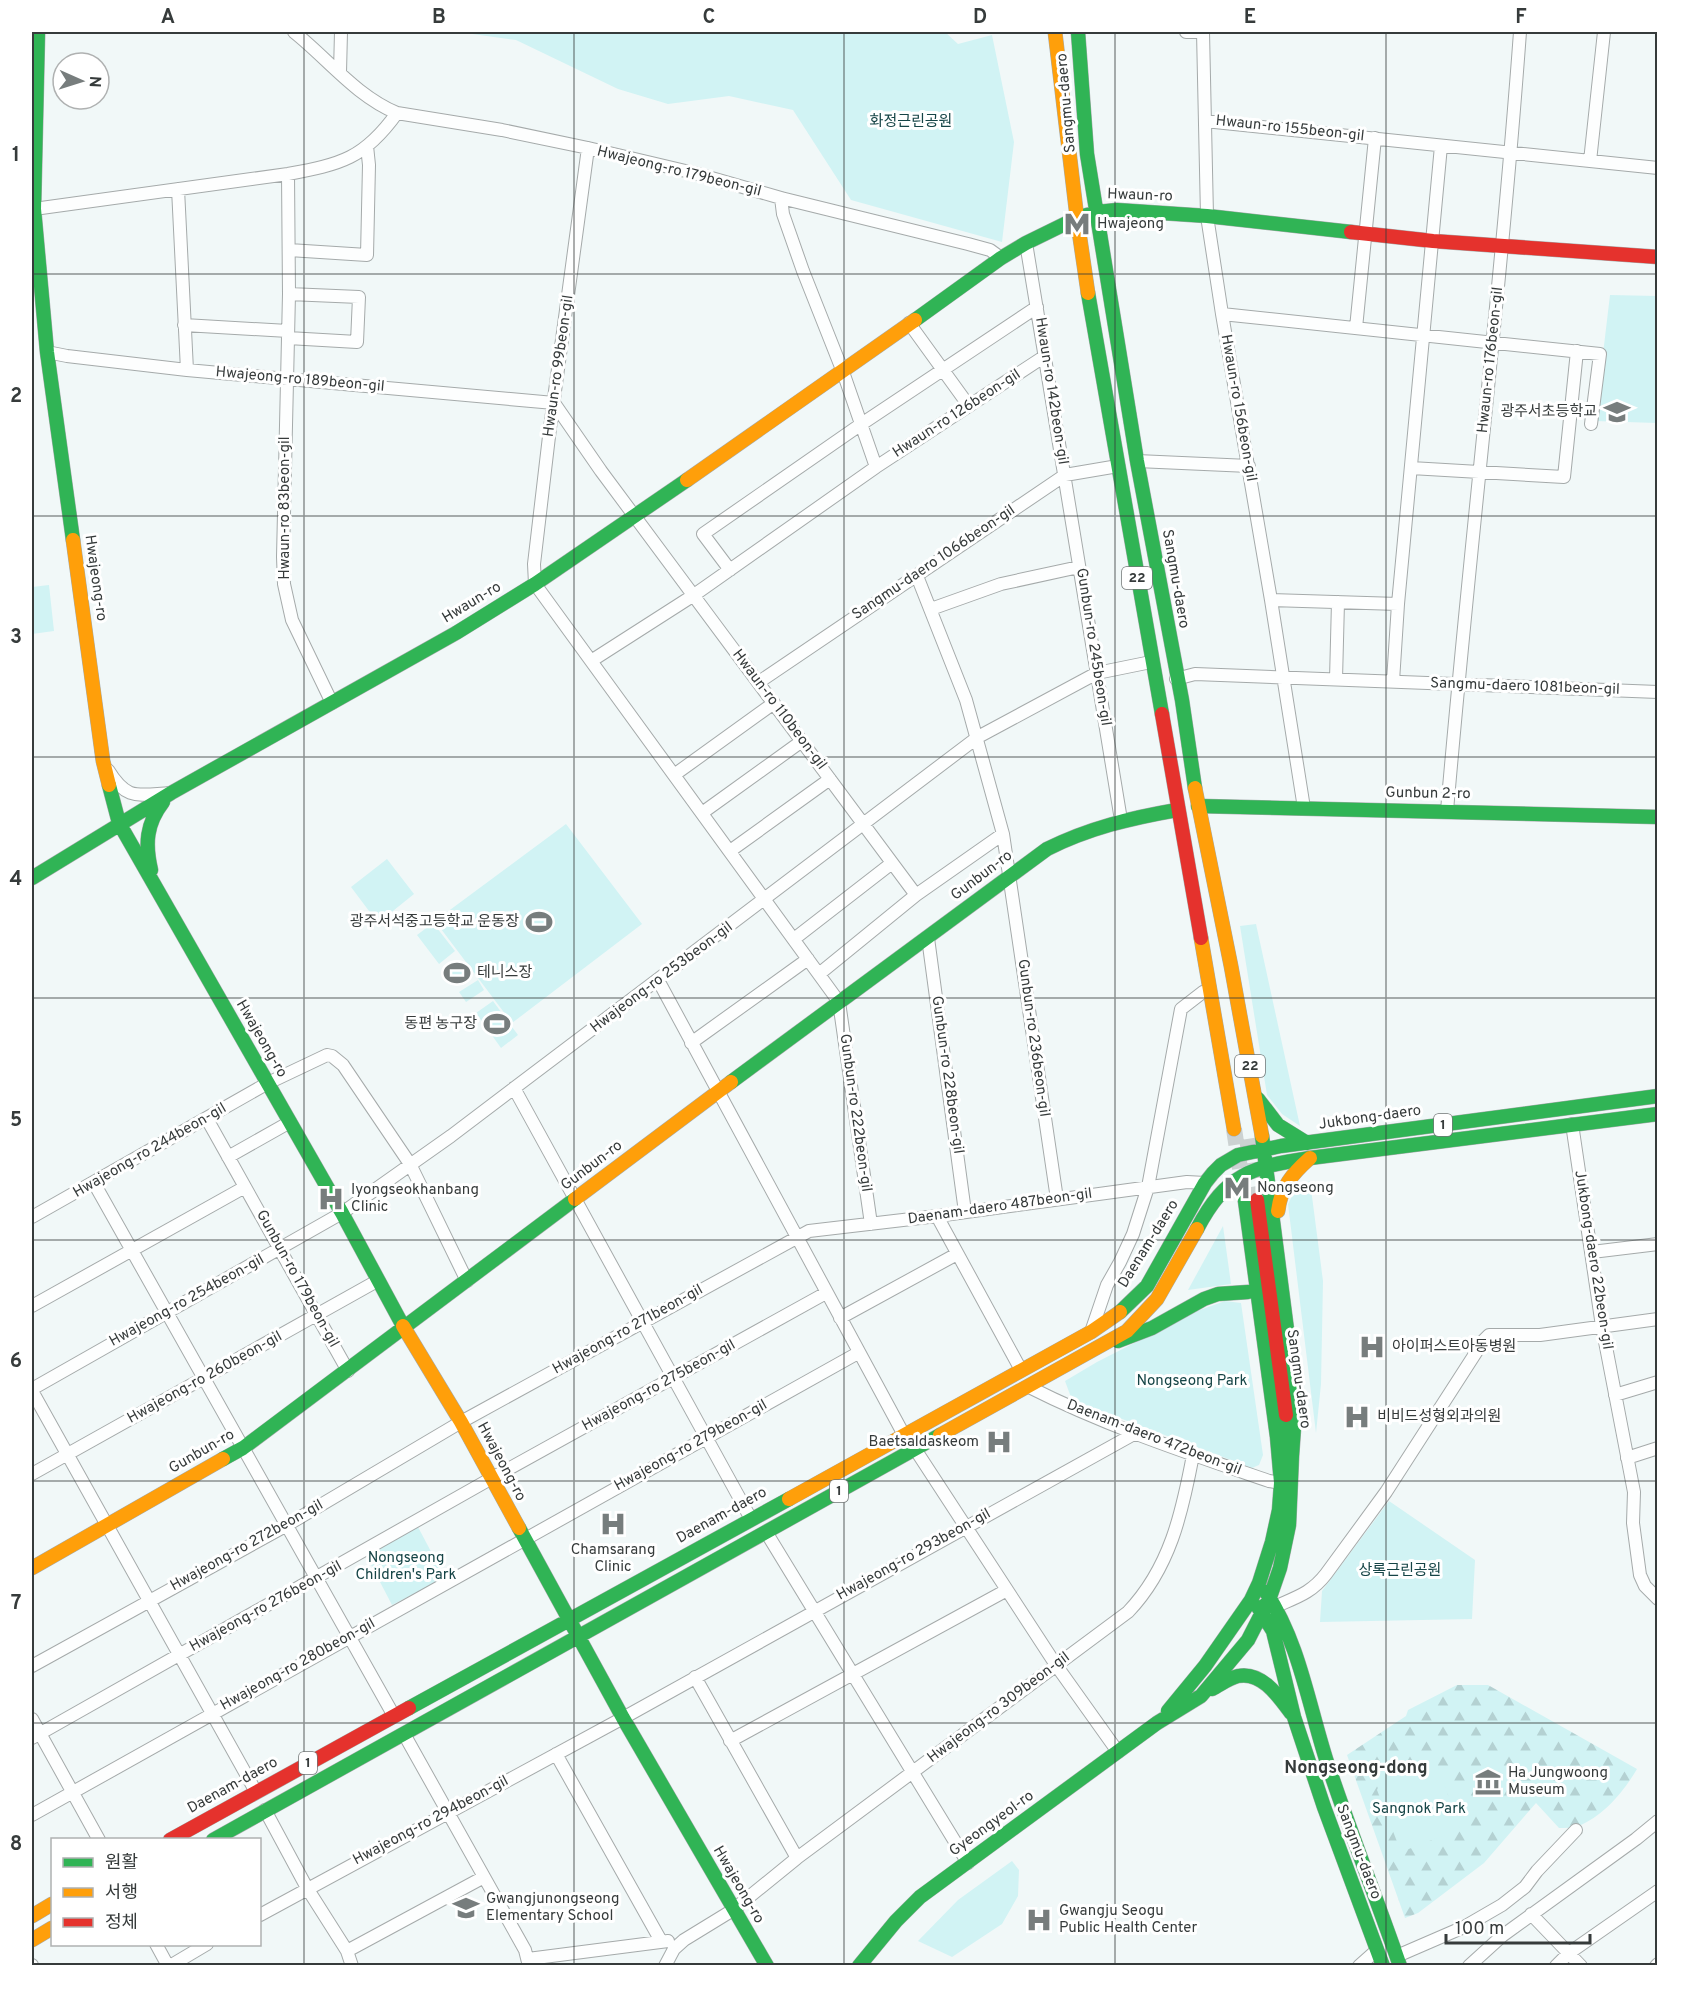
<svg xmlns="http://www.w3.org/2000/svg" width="1689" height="1997" font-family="Overpass,'Noto Sans KR',sans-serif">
<defs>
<pattern id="forest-firs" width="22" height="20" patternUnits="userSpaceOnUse" patternTransform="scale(1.5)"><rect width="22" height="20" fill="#d1f3f4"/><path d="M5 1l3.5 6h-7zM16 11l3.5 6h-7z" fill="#b4d1d2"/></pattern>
</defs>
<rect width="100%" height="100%" fill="#f1f8f8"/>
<!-- forest -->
<path fill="url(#forest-firs)" d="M1457 1685H1488L1637 1769C1624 1791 1603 1817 1578 1826 1572 1828 1565 1828 1559 1828L1536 1803 1484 1863 1418 1913 1405 1918 1347 1755 1406 1716 1408 1710Z"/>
<!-- green -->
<path fill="#d1f3f4" d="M458 32H945L958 44 992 35 1014 142 1002 242 851 200 793 110 729 96 668 104 618 89 516 40Z
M1610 295 1657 296V423L1595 421Z
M49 585 54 631 32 634V587Z
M566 824 642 924 512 1023 435 921Z
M387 859 414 894 378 923 351 887Z
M433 923 455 951 439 964 417 935Z
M1256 924 1300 1126 1282 1114 1267 1095 1240 926Z
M463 961 470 971 451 984 444 974Z
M478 980 484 990 466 1002 459 992Z
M493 1001 518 1035 501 1048 476 1013Z
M1310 1181 1323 1281 1321 1384 1316 1433 1288 1204 1297 1186Z
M1223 1226 1231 1284 1188 1290Z
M1225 1301 1241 1303 1263 1455 1259 1465 1252 1468 1072 1400 1065 1381 1097 1362 1197 1311Z
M1389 1501 1475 1560 1472 1619 1320 1622 1322 1591Z
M418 1527 445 1578 392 1605 366 1555Z
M1435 1758 1460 1829 1401 1852 1377 1790 1381 1780Z
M1012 1861 1019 1870 1018 1896 1002 1924 952 1957 918 1941 958 1900Z"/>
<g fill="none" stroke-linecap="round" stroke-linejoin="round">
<!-- secondary-tunnel -->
<path stroke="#ccd2d2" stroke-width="16" stroke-dasharray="16 8" stroke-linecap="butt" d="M1234 1129 1245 1201
M1247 1139 1257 1200"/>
<!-- street casing -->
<g stroke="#a5aaaa" stroke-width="14">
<path id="street" d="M294 32C328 59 356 96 397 113
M1186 32H1203
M1203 32 1207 216 1222 314 1271 600 1304 808
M340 72 341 32
M1205 121 1658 168
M588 148 550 428 534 564 535 584 839 1002 871 1224
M1590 161 1604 32
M288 174 289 294 283 557 284 584 292 620 332 703
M178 189 187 370
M781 198 783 214 803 271 843 372 876 467
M34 209 288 174C341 164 364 159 397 113L502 130 588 148 694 173 781 198 968 244 990 250 1001 258
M1026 243 1121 820
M289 250 367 255 369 165 367 146
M1222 314 1600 354 1591 424
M909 323 969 406
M184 325 288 331
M1356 328 1375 138
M288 338 357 342 359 297 289 294
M47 352 67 356 187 370 554 403 601 471 916 895
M1137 461 1249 466
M1411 468 1564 477 1577 351
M730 570 703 534 860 425 1037 307
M917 576 966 700 1003 834 1057 1199
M1271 600 1398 604
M931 609 1001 584 1079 567
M591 661 694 595 876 467 1045 356
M1176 679 1195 674 1658 692
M1336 679 1338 602
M1393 681 1398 604 1441 146
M759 682 1065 475 1118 466
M108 770C127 801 137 795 170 793
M674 775 774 703
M1447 811C1469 551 1501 292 1520 32
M702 813 802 741
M730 851 830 779
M928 938 965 1212
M794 939 892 863
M819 974 916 895 1003 834
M658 980 904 1435
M691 1043 808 959
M514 1088 751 1519
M207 1119 348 1371
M1572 1124 1602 1326 1634 1492 1633 1523 1640 1575 1645 1586 1658 1599
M228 1157 290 1122
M94 1183 394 1716
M937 1216 1021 1370
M32 1217 268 1083 327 1055 332 1056 343 1065 410 1164 467 1281
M1592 1252 1658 1244
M32 1306 245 1187
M840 1318 957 1254
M1091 1332 1107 1285 1120 1262 1133 1234 1148 1187 1181 1009 1203 992
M1029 1387C1106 1426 1188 1453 1269 1481L1281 1483
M32 1389 342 1213 451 1136 978 737 1097 673 1151 662
M32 1391 256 1792
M1615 1395 1658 1382
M915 1449 1056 1665 1118 1752
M1627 1458 1658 1448
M32 1474 377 1281
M766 1532 968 1863
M1270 1609C1293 1598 1310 1595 1326 1574L1386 1492 1484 1340 1489 1335H1540L1658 1319
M32 1666 287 1525 461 1422 809 1231 937 1216 1187 1182 1205 1183
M695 1677 797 1858
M32 1719 99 1840
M404 1734 525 1950 529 1966
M32 1738 492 1478 826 1293
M730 1741 1007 1590
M556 1754 661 1941
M265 1810 307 1888 347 1951 352 1966
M32 1815 858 1353
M1531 1914 1581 1966
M260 1915 623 1718 1134 1434
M156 1944 168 1966
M347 1951 484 1877
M1397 1956 1464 1927 1502 1905 1525 1887 1537 1871 1576 1830
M528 1959 668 1941
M32 1965V1966
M170 1966 207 1944
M665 1966 674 1949 684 1940 733 1910 797 1858 1128 1612C1170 1568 1182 1513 1193 1455
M1359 1966 1377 1950
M1469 1966 1502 1936 1636 1839 1658 1821
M1556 1966 1569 1953 1658 1891
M1656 1966 1658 1964"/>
</g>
<!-- fast casing -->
<g stroke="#a5aaaa" stroke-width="15">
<path id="fast" d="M38 32 34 209 47 352 73 540
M1078 32 1087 154 1137 461 1182 700 1195 788
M1088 293 1162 714
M915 320 1001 258 1026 243 1077 218 1097 212 1117 210 1207 216 1351 232
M109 785 119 823 342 1213 403 1326
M1198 806 1658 817
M151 870C145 844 146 824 163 802
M32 878 171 793 456 633 535 584 687 480
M731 1082 1047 849C1089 828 1131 818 1177 810
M1258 1099 1278 1125 1307 1143
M1262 1136 1296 1399 1292 1456
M1197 1229C1226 1174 1251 1167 1310 1158L1658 1114
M1120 1312 1147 1286 1205 1183 1213 1173 1221 1165 1238 1155 1281 1146 1658 1096
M1118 1341 1152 1328 1204 1299 1218 1294 1248 1292
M223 1459 243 1448 575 1199
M519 1528 623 1718 767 1966
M1266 1592C1299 1643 1308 1702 1326 1759 1349 1829 1376 1897 1400 1966
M1258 1607 1273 1631 1294 1717 1324 1807 1383 1966
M1212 1689C1220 1685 1229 1678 1238 1676 1262 1671 1279 1697 1291 1713
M409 1708 789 1499
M1168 1711 1205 1666 1251 1600 1259 1583 1272 1542 1279 1510 1281 1483 1277 1437 1245 1201
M213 1840 940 1435
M859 1966 896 1921 920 1897 1157 1723 1201 1696 1248 1640 1270 1597 1280 1568 1289 1525 1292 1456 1286 1415"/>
</g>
<!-- slow casing -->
<g stroke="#a5aaaa" stroke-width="15">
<path id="slow" d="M1055 32 1077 218 1088 293
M687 480 915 320
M73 540 103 761 109 785
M1195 788 1231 966 1262 1136
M1201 938 1234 1129
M575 1199 731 1082
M1278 1211C1281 1187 1292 1174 1310 1158
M403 1326 461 1422 519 1528
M940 1435 1127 1331 1157 1299 1197 1229
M789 1499 1091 1332 1120 1312
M32 1568 223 1459
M32 1916 52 1904
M32 1940 52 1928"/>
</g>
<!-- jam casing -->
<g stroke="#a5aaaa" stroke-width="15">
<path id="jam" d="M1351 232 1433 241 1658 257
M1162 714 1201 938
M1257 1200 1286 1415
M170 1840 409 1708"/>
</g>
<!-- street -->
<use href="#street" stroke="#fdfefe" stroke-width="12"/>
<!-- fast -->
<use href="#fast" stroke="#30b455" stroke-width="14"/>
<!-- slow -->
<use href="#slow" stroke="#ff9f0a" stroke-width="14"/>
<!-- jam -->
<use href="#jam" stroke="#e5322d" stroke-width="14"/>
</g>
<!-- grid -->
<path fill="none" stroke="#363b3b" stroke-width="1.5" stroke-opacity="0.55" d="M304 32V1966M574 32V1966M844 32V1966M1115 32V1966M1386 32V1966M32 274H1658M32 516H1658M32 757H1658M32 998H1658M32 1240H1658M32 1481H1658M32 1723H1658"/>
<!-- icons -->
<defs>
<g id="metro-bare" transform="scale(2.07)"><path d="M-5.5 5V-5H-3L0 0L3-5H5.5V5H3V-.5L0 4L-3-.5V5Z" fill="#777d7d" stroke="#fff" stroke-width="2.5" paint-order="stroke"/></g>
<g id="school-bare" transform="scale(2.07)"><path d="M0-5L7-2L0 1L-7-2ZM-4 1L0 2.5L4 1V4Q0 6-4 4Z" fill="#777d7d" stroke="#fff" stroke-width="2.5" paint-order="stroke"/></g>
<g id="stadium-bare" transform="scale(2.07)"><path d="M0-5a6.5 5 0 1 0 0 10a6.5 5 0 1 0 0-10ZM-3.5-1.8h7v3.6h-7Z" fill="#777d7d" stroke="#fff" stroke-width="2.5" paint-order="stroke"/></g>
<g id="hospital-bare" transform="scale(2.07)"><path d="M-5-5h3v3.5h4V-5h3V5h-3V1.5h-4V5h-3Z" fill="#777d7d" stroke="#fff" stroke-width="2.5" paint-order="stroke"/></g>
<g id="museum-bare" transform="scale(2.07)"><path d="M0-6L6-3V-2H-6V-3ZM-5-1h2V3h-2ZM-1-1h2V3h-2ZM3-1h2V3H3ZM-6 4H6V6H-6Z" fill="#777d7d" stroke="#fff" stroke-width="2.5" paint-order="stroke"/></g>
</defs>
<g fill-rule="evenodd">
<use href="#metro-bare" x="1077" y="224"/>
<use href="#school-bare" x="1617" y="412"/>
<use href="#stadium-bare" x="539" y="922"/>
<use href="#stadium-bare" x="457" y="973"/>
<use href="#stadium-bare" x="497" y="1024"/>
<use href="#metro-bare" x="1237" y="1188"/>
<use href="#hospital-bare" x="331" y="1199"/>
<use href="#hospital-bare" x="1372" y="1347"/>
<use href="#hospital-bare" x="1357" y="1417"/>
<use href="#hospital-bare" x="999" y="1442"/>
<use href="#hospital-bare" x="613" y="1524"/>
<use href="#museum-bare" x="1488" y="1782"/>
<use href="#school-bare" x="466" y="1908"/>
<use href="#hospital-bare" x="1039" y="1920"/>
</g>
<g text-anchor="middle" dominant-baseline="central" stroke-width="6" stroke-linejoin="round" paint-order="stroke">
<!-- shield labels -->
<g fill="#fff" stroke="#727676" stroke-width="1.5">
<rect x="1122" y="567" width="30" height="22" rx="4.5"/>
<rect x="1235" y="1055" width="30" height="22" rx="4.5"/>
<rect x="1434" y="1114" width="18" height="22" rx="4.5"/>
<rect x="830" y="1480" width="18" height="22" rx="4.5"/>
<rect x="299" y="1752" width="18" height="22" rx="4.5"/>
</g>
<g font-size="14" font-weight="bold" fill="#363b3b">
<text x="1137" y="578">22</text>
<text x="1250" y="1066">22</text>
<text x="1443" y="1125">1</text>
<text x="839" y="1491">1</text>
<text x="308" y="1763">1</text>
</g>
<!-- street labels -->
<g font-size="15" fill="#363b3b" stroke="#fff">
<text transform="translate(1067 103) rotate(-95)">Sangmu-daero</text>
<text transform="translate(1290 129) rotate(6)">Hwaun-ro 155beon-gil</text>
<text transform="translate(679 172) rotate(14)">Hwajeong-ro 179beon-gil</text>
<text transform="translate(1140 196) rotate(2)">Hwaun-ro</text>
<text transform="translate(1491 360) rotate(-84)">Hwaun-ro 176beon-gil</text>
<text transform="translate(559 366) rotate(-82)">Hwaun-ro 99beon-gil</text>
<text transform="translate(300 380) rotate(5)">Hwajeong-ro 189beon-gil</text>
<text transform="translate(1051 391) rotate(81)">Hwaun-ro 142beon-gil</text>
<text transform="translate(1238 408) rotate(80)">Hwaun-ro 156beon-gil</text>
<text transform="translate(957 414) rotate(-33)">Hwaun-ro 126beon-gil</text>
<text transform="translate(285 508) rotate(-90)">Hwaun-ro 83beon-gil</text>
<text transform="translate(934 563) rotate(-34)">Sangmu-daero 1066beon-gil</text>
<text transform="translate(95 578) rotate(82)">Hwajeong-ro</text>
<text transform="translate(1175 579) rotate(80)">Sangmu-daero</text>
<text transform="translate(472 603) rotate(-31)">Hwaun-ro</text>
<text transform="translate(1093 647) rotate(81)">Gunbun-ro 245beon-gil</text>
<text transform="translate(1525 687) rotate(2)">Sangmu-daero 1081beon-gil</text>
<text transform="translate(779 710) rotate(53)">Hwaun-ro 110beon-gil</text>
<text transform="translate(1428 794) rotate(1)">Gunbun 2-ro</text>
<text transform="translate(982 876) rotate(-37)">Gunbun-ro</text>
<text transform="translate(662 978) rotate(-37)">Hwajeong-ro 253beon-gil</text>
<text transform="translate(1033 1038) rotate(82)">Gunbun-ro 236beon-gil</text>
<text transform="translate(261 1039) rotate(60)">Hwajeong-ro</text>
<text transform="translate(947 1075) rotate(82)">Gunbun-ro 228beon-gil</text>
<text transform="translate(855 1113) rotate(82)">Gunbun-ro 222beon-gil</text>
<text transform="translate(1370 1118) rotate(-8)">Jukbong-daero</text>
<text transform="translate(150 1151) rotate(-30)">Hwajeong-ro 244beon-gil</text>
<text transform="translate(592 1166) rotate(-37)">Gunbun-ro</text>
<text transform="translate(1000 1207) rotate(-8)">Daenam-daero 487beon-gil</text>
<text transform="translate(1149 1244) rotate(-58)">Daenam-daero</text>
<text transform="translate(1593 1260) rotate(81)">Jukbong-daero 22beon-gil</text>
<text transform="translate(297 1279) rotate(61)">Gunbun-ro 179beon-gil</text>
<text transform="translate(187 1301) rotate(-29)">Hwajeong-ro 254beon-gil</text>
<text transform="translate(628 1330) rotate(-29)">Hwajeong-ro 271beon-gil</text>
<text transform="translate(205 1378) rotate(-29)">Hwajeong-ro 260beon-gil</text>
<text transform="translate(1298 1379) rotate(82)">Sangmu-daero</text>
<text transform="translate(659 1386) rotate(-29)">Hwajeong-ro 275beon-gil</text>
<text transform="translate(1154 1438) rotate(21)">Daenam-daero 472beon-gil</text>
<text transform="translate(691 1446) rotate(-29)">Hwajeong-ro 279beon-gil</text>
<text transform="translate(202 1452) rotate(-30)">Gunbun-ro</text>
<text transform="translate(501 1462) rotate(62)">Hwajeong-ro</text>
<text transform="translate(722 1516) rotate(-29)">Daenam-daero</text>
<text transform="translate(247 1546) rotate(-29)">Hwajeong-ro 272beon-gil</text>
<text transform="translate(914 1555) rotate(-29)">Hwajeong-ro 293beon-gil</text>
<text transform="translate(266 1607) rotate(-29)">Hwajeong-ro 276beon-gil</text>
<text transform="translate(298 1665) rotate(-29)">Hwajeong-ro 280beon-gil</text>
<text transform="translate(999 1708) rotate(-37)">Hwajeong-ro 309beon-gil</text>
<text transform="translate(233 1786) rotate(-29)">Daenam-daero</text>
<text transform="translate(431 1821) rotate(-28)">Hwajeong-ro 294beon-gil</text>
<text transform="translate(992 1824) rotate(-36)">Gyeongyeol-ro</text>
<text transform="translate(1358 1852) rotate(69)">Sangmu-daero</text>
<text transform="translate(738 1885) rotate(60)">Hwajeong-ro</text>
</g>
<!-- park labels -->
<g font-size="15" fill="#154446" stroke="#fff">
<text x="911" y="122">화정근린공원</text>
<text x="1192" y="1381">Nongseong Park</text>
<text x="406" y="1558">Nongseong<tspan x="406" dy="17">Children's Park</tspan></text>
<text x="1400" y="1571">상록근린공원</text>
<text x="1419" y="1809">Sangnok Park</text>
</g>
<!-- poi labels -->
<g font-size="15" fill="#363b3b" stroke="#fff" text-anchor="start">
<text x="1097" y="224">Hwajeong</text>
<text x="1597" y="412" text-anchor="end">광주서초등학교</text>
<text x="519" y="922" text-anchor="end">광주서석중고등학교 운동장</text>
<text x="477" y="973">테니스장</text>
<text x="477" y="1024" text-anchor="end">동편 농구장</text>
<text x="1257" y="1188">Nongseong</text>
<text x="351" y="1190">Iyongseokhanbang<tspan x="351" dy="17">Clinic</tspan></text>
<text x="1392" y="1347">아이퍼스트아동병원</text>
<text x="1377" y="1417">비비드성형외과의원</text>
<text x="979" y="1442" text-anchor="end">Baetsaldaskeom</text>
<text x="613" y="1550" text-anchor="middle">Chamsarang<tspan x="613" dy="17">Clinic</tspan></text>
<text x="1508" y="1773">Ha Jungwoong<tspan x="1508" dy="17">Museum</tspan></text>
<text x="486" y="1899">Gwangjunongseong<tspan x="486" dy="17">Elementary School</tspan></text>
<text x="1059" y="1911">Gwangju Seogu<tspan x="1059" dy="17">Public Health Center</tspan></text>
</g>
<!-- quarter labels -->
<g font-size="18" font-weight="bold" fill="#363b3b" stroke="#fff">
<text x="1356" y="1768">Nongseong-dong</text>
</g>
</g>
<!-- border -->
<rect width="1689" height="1997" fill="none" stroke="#ffffff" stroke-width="66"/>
<!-- legend -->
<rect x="51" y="1838" width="210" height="108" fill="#ffffff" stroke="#afb1b1" stroke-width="1.5"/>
<rect x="63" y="1858" width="30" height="9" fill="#30b455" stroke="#afb1b1" stroke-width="1.5"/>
<text x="105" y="1868" font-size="18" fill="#363b3b">원활</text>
<rect x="63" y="1888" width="30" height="9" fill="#ff9f0a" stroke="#afb1b1" stroke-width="1.5"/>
<text x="105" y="1898" font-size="18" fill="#363b3b">서행</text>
<rect x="63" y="1918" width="30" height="9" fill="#e5322d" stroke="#afb1b1" stroke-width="1.5"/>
<text x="105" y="1928" font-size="18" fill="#363b3b">정체</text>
<!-- north arrow -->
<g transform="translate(81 81) rotate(93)"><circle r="28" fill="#ffffff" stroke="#afb1b1" stroke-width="1.5"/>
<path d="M0-4.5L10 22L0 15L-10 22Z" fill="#777d7d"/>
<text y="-9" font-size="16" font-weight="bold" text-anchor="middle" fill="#363b3b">N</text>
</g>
<!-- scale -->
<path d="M1446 1934v9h144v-9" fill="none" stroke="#363b3b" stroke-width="3"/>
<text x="1455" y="1934" font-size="18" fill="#363b3b" stroke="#ffffff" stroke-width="4.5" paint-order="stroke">100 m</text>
<rect x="33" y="33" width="1623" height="1931" fill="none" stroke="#363b3b" stroke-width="2"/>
<g font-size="20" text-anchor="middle" font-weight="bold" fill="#363b3b">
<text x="168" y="23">A</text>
<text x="439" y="23">B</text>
<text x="709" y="23">C</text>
<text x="980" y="23">D</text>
<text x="1250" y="23">E</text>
<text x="1521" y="23">F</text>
<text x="16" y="161">1</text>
<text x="16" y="402">2</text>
<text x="16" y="643">3</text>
<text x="16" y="885">4</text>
<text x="16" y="1126">5</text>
<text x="16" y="1367">6</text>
<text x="16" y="1609">7</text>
<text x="16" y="1850">8</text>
</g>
</svg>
